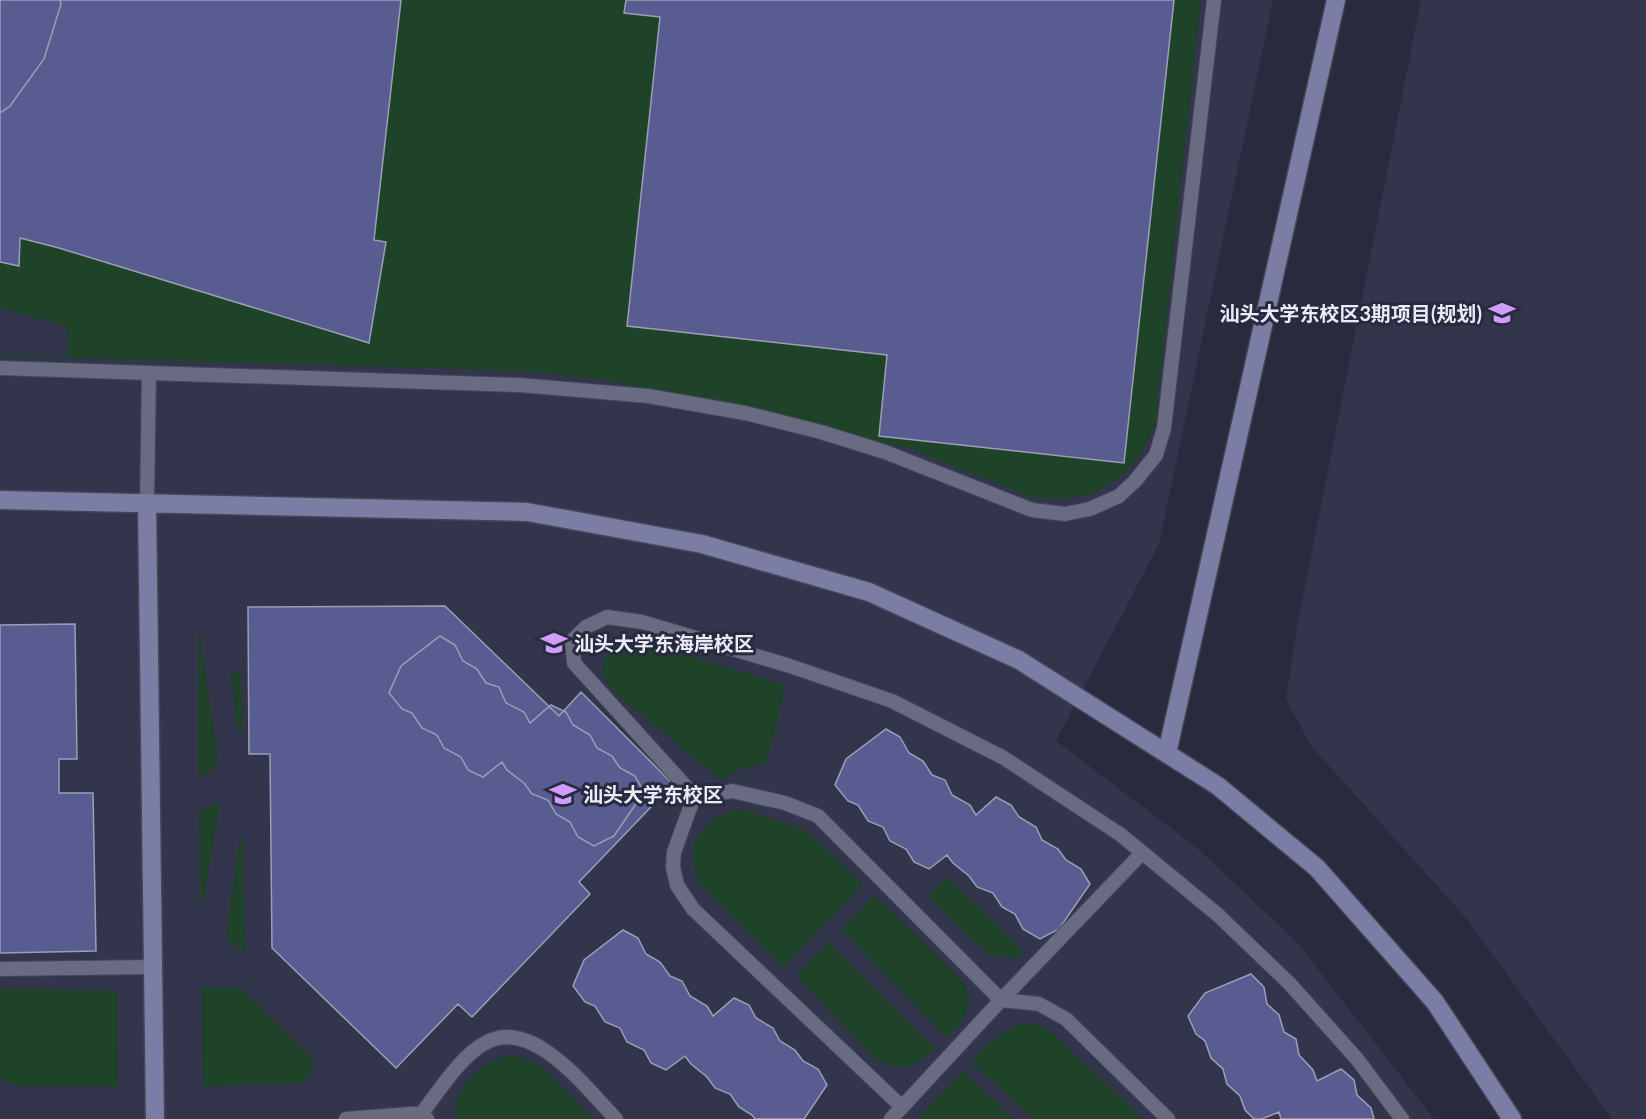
<svg xmlns="http://www.w3.org/2000/svg" width="1646" height="1119" font-family="Lato,'Noto Sans SC',sans-serif">
<rect width="100%" height="100%" fill="#282b3e"/>
<!-- built -->
<path fill="#33354d" d="M0 0H1273L1159 544 1056 741 1196 847 1297 942 1434 1119H0Z
M1421 0H1646V1119H1612L1466 918 1312 747 1286 699 1297 627Z"/>
<!-- green -->
<path fill="#1f4329" d="M401 0H626L625 13 660 17 627 326 887 355 879 436 1124 463 1174 0H1201L1155 425 1142 452 1125 474 1094 493 1064 499 1033 498 911 449 605 380 540 372 458 369 0 356V354L68 357 67 327 0 308V262L19 266 20 238 59 248 368 343 386 242 374 240Z
M198 634H200L218 762 213 770 198 776Z
M622 643 650 644 786 685 767 763 738 770 722 781 613 691 604 676 602 664 608 654Z
M230 673H241L243 731H238Z
M216 802 219 810 203 903 201 904 199 812Z
M741 809 803 829 812 835 863 884 784 967 700 884C680 848 704 815 741 809Z
M240 837 243 839 245 951 243 952 226 938Z
M947 877 1025 953 1018 958H1005L989 955 928 897Z
M874 895 963 981C975 1005 966 1021 947 1038L841 930Z
M829 942 936 1049C915 1067 902 1073 876 1059L796 976Z
M0 988 117 991 118 1086H16L0 1078Z
M201 988H241L309 1055 312 1062 311 1074 299 1084 203 1086Z
M1022 1024H1036L1048 1029 1143 1119H1033L971 1062C986 1047 1001 1030 1022 1024Z
M517 1055 541 1066 594 1119H456C456 1113 455 1105 457 1100 466 1076 492 1055 517 1055Z
M963 1071 1014 1119H917Z"/>
<!-- building -->
<path fill="#585c90" stroke="#9b9fb6" stroke-width="1.5" d="M0 0H401L374 240 386 242 369 343 59 248 20 238 19 266 0 262Z
M0 0H60L61 4 44 59 10 106 0 113Z
M626 0H1174L1124 463 879 436 887 355 627 326 660 17 624 13Z
M445 606 559 716 581 692 673 784 579 882 590 894 472 1017 458 1004 396 1068 272 948 270 754H249L248 607Z
M75 624 77 759H59V793H93L96 951 0 953V625Z
M440 636 455 645 463 661 477 669 486 683 499 687 506 703 524 712 530 723 551 705 566 712 573 725 590 735 597 748 612 756 620 768 635 776 644 792 614 836 594 846 578 837 570 822 556 814 548 800 532 794 524 783 507 770 502 762 483 777 468 770 461 757 444 748 437 735 422 728 412 713 402 709 389 693 401 666Z
M886 729 900 737 909 753 923 761 932 775 945 780 952 795 970 805 976 815 996 797 1011 805 1019 817 1036 827 1042 840 1058 849 1066 860 1081 869 1090 884 1059 929 1040 939 1023 929 1015 914 1002 907 993 893 977 887 969 876 953 863 947 855 929 869 914 862 906 849 890 841 883 827 868 821 858 805 848 801 835 785 846 759Z
M623 930 638 938 646 954 660 962 670 976 682 981 690 996 707 1006 713 1016 734 998 749 1005 756 1018 773 1028 780 1041 795 1050 803 1061 818 1069 827 1085 804 1119H755L752 1115 739 1107 730 1094 715 1088 707 1077 691 1064 685 1056 666 1070 651 1063 644 1050 627 1042 620 1028 605 1022 595 1006 585 1002 573 986 584 960Z
M1251 974 1264 987 1267 1004 1279 1015 1284 1032 1296 1039 1299 1055 1313 1070 1317 1081 1341 1069 1354 1080 1357 1095 1371 1108 1374 1119H1281L1279 1112 1262 1119H1254L1245 1110 1240 1096 1227 1084 1223 1069 1211 1058 1205 1041 1196 1034 1188 1016 1205 993Z"/>
<g fill="none" stroke-linecap="round" stroke-linejoin="round">
<!-- lane casing -->
<g stroke="#454757" stroke-width="16">
<path id="lane" d="M0 368 519 385 648 396 745 413 821 432 885 452 1032 510 1065 514 1090 509 1119 496 1135 481 1156 455 1164 428 1214 0
M147 503 149 373
M686 787 691 805 674 852 673 867 677 885 693 909 902 1107
M0 969 153 967
M422 1113C439 1091 461 1055 487 1042 534 1018 587 1089 616 1119
M346 1119 422 1113 427 1119
M891 1119 1001 1000 1142 853
M1168 1119 1066 1019 1039 1004 1001 1000 818 816 785 803 732 791 702 797 689 790 574 663 572 641 586 627 607 617 642 622 790 666 892 701 1004 758 1121 835 1218 915 1290 984 1357 1059 1402 1119"/>
</g>
<!-- secondary casing -->
<g stroke="#454757" stroke-width="21">
<path id="secondary" d="M0 500 527 512 702 544 869 592 1019 660 1218 786 1317 868 1435 1002 1512 1119
M147 503 155 1119
M1167 753 1336 0"/>
</g>
<!-- lane -->
<use href="#lane" stroke="#686b81" stroke-width="14"/>
<!-- secondary -->
<use href="#secondary" stroke="#7b7da5" stroke-width="18"/>
</g>
<!-- icons -->
<defs>
<g id="university-bare" transform="scale(2.07)"><path d="M0-5L7-2L0 1L-7-2ZM-4 1L0 2.5L4 1V4Q0 6-4 4Z" fill="#d09dfe" stroke="#282b3e" stroke-width="2.5" paint-order="stroke"/></g>
</defs>
<g fill-rule="evenodd">
<use href="#university-bare" x="1502" y="313"/>
<use href="#university-bare" x="554" y="643"/>
<use href="#university-bare" x="563" y="794"/>
</g>
<g text-anchor="middle" dominant-baseline="central" stroke-width="6" stroke-linejoin="round" paint-order="stroke">
<!-- poi labels -->
<g font-size="20" font-weight="bold" fill="#e9ebf8" stroke="#282b3e" text-anchor="start">
<text x="1482" y="313" text-anchor="end">汕头大学东校区3期项目(规划)</text>
<text x="574" y="643">汕头大学东海岸校区</text>
<text x="583" y="794">汕头大学东校区</text>
</g>
</g>
</svg>
